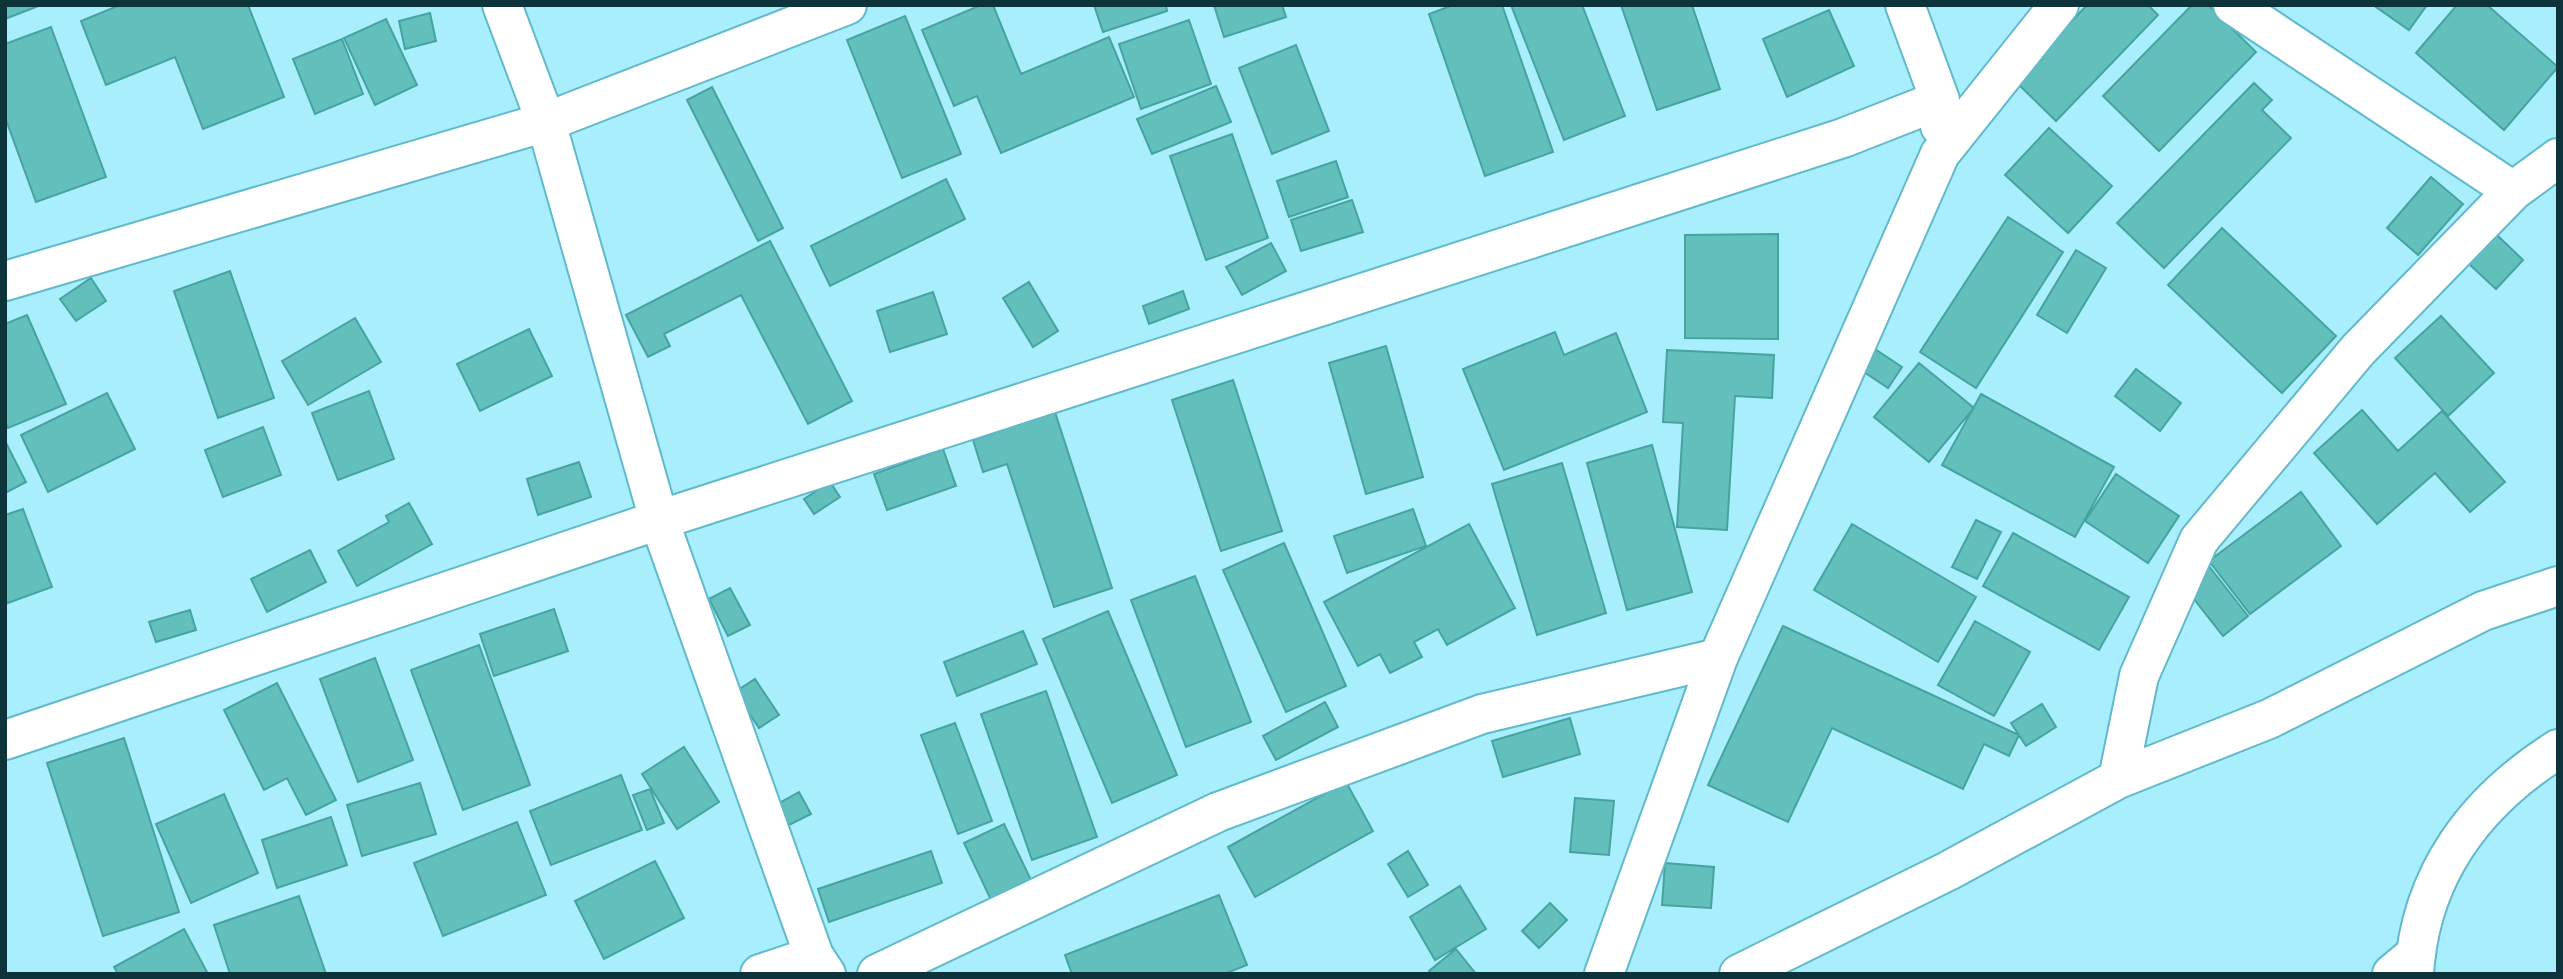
<svg xmlns="http://www.w3.org/2000/svg" width="2563" height="979" font-family="'Fira Sans',sans-serif">
<rect width="100%" height="100%" fill="#a9eefc"/>
<!-- building -->
<path fill="#63bfbb" stroke="#45a3a0" stroke-width="2" d="M5 5H41L5 19Z
M120 5H248L284 97 203 129 175 57 106 85 81 21Z
M981 5H993L1021 74 1109 37 1134 97 1001 153 977 96 954 106 922 30Z
M1094 5H1166L1167 11 1103 32Z
M1214 5H1282L1286 17 1224 37Z
M1453 5H1502L1553 152 1485 176 1429 14Z
M1511 5H1582L1625 116 1564 140Z
M1621 5H1692L1720 89 1657 110Z
M2087 5H2148L2158 15 2056 121 2015 81Z
M2192 5H2208L2256 52 2159 151 2103 96Z
M2373 5H2427L2409 30Z
M2457 5H2487L2558 67 2504 130 2416 53Z
M1829 10 1854 66 1787 97 1763 39Z
M430 13 436 41 405 49 399 21Z
M905 16 961 154 902 178 847 40Z
M386 19 417 85 375 105 344 38Z
M1189 20 1211 84 1141 109 1119 44Z
M51 27 106 177 36 202 5 117V44Z
M342 39 363 94 315 114 293 59Z
M1296 45 1329 131 1272 154 1239 68Z
M2254 83 2272 100 2262 110 2291 138 2164 268 2117 223Z
M1216 86 1231 122 1152 154 1137 119Z
M712 87 783 228 758 241 687 100Z
M2049 128 2112 186 2068 233 2005 175Z
M1232 134 1268 238 1206 260 1170 156Z
M1336 161 1348 197 1289 217 1277 181Z
M2431 177 2463 204 2418 255 2387 228Z
M946 179 965 219 830 286 811 246Z
M1352 200 1363 232 1301 251 1291 220Z
M2008 217 2063 252 1976 388 1920 352Z
M2222 228 2336 336 2282 393 2168 285Z
M1778 234V339L1685 338V235Z
M2497 235 2523 260 2496 289 2469 264Z
M770 241 852 401 808 424 741 295 664 334 670 346 648 357 626 315Z
M1271 243 1286 271 1242 295 1226 267Z
M2076 250 2106 268 2067 333 2037 315Z
M230 271 274 398 218 418 174 291Z
M91 278 106 301 76 321 60 299Z
M1029 282 1058 331 1033 347 1003 298Z
M1183 291 1189 309 1149 324 1143 306Z
M933 292 947 334 890 352 877 311Z
M27 315 66 404 8 428 5 422V324Z
M2441 316 2494 373 2448 416 2395 358Z
M355 318 381 362 308 405 282 361Z
M529 329 552 376 480 411 457 364Z
M1555 332 1564 355 1616 333 1647 412 1504 470 1463 369Z
M1386 346 1423 477 1366 494 1329 363Z
M1875 349 1902 367 1888 388 1861 370Z
M1667 350 1774 355 1772 398 1735 396 1727 530 1677 527 1683 423 1663 422Z
M1919 363 1974 408 1929 462 1874 417Z
M2136 369 2181 403 2160 431 2115 396Z
M1233 380 1282 531 1221 551 1172 400Z
M369 391 394 459 338 480 312 413Z
M107 393 135 449 48 492 21 435Z
M1981 394 2114 467 2075 537 1942 465Z
M2362 410 2398 451 2442 411 2505 482 2470 512 2435 473 2377 524 2314 453Z
M1055 412 1112 588 1054 607 1007 464 983 472 973 440Z
M263 427 281 475 223 497 205 450Z
M5 441 26 482 5 493Z
M1652 445 1692 592 1627 610 1587 463Z
M943 449 956 486 887 510 874 474Z
M579 462 591 497 538 515 527 479Z
M1562 463 1606 613 1537 635 1492 484Z
M2116 474 2179 516 2148 563 2085 521Z
M830 482 840 497 814 514 804 499Z
M2301 492 2341 546 2250 614 2209 561Z
M409 503 432 544 357 586 338 551 389 522 386 516Z
M23 509 52 587 5 604V515Z
M1413 509 1426 546 1347 573 1334 536Z
M1976 520 2001 532 1977 579 1952 567Z
M1469 524 1515 608 1447 645 1438 629 1414 642 1422 657 1390 673 1380 654 1358 666 1324 602Z
M1852 524 1976 597 1938 662 1814 590Z
M2013 533 2129 597 2099 650 1983 586Z
M1284 543 1346 686 1286 712 1223 570Z
M310 550 326 582 267 612 251 579Z
M2208 565 2248 616 2223 636 2183 585Z
M1195 576 1251 722 1186 747 1131 600Z
M730 588 750 625 728 636 709 599Z
M554 609 568 651 494 676 480 634Z
M190 610 196 630 156 642 149 622Z
M1108 611 1177 775 1112 803 1043 639Z
M1975 621 2030 652 1994 716 1938 685Z
M1783 626 2019 735 2009 756 1984 744 1963 789 1832 728 1788 822 1708 785Z
M1023 631 1037 664 957 696 944 662Z
M479 645 530 785 463 810 411 670Z
M375 658 413 760 358 782 320 679Z
M755 679 779 715 759 728 735 692Z
M277 683 336 800 306 815 287 778 264 790 224 710Z
M1046 691 1097 837 1032 860 981 714Z
M1325 702 1338 727 1276 760 1263 736Z
M2042 704 2056 727 2026 746 2011 723Z
M1570 718 1580 754 1503 777 1492 741Z
M955 723 992 821 958 834 921 735Z
M124 738 179 912 103 936 47 763Z
M684 747 719 802 677 829 642 774Z
M621 775 642 830 551 865 530 811Z
M1346 782 1373 831 1255 897 1228 847Z
M420 783 436 834 362 856 347 805Z
M650 789 664 823 647 830 633 795Z
M799 792 811 814 785 827 774 806Z
M224 794 258 873 191 903 156 824Z
M1575 798 1614 801 1609 855 1570 852Z
M331 817 347 865 277 888 262 840Z
M517 822 546 895 443 936 414 863Z
M1004 824 1031 880 991 900 964 843Z
M931 851 942 883 829 922 818 889Z
M1408 851 1428 885 1408 897 1388 864Z
M655 861 684 918 604 959 575 901Z
M1665 863 1714 867 1711 908 1662 905Z
M1460 886 1486 929 1435 960 1410 917Z
M1219 895 1247 965 1224 974H1072L1065 955Z
M299 896 326 974H230L214 925Z
M1550 903 1567 920 1539 948 1522 931Z
M184 929 207 972 203 974H118L114 967Z
M1456 949 1476 974H1431L1429 971Z"/>
<g fill="none" stroke-linecap="round" stroke-linejoin="round">
<!-- minor casing -->
<g stroke="#61bacb" stroke-width="42">
<path id="minor" d="M502 5 546 122 659 520 814 956 826 974
M1905 5 1940 100V126
M2233 5 2513 191
M5 281 546 122 847 5
M5 740 659 520 1843 138 1940 100
M2118 779 2269 719 2483 611 2558 586
M760 974 814 956
M877 974 1218 812 1482 714 1718 658
M1604 974 1718 658 1940 154 2059 5
M1739 974 1948 871 2118 779 2139 676 2199 540 2358 350 2513 191 2558 158"/>
</g>
<!-- major casing -->
<g stroke="#61bacb" stroke-width="42">
<path id="major" d="M2414 974C2420 874 2476 801 2558 749"/>
</g>
<!-- highway casing -->
<g stroke="#61bacb" stroke-width="42">
<path id="highway" d="M2392 974 2416 954"/>
</g>
<!-- minor -->
<use href="#minor" stroke="#fff" stroke-width="38"/>
<!-- major -->
<use href="#major" stroke="#fff" stroke-width="38"/>
<!-- highway -->
<use href="#highway" stroke="#fff" stroke-width="38"/>
</g>
<!-- border -->
<rect width="2563" height="979" fill="none" stroke="#0d343b" stroke-width="14"/>
</svg>
